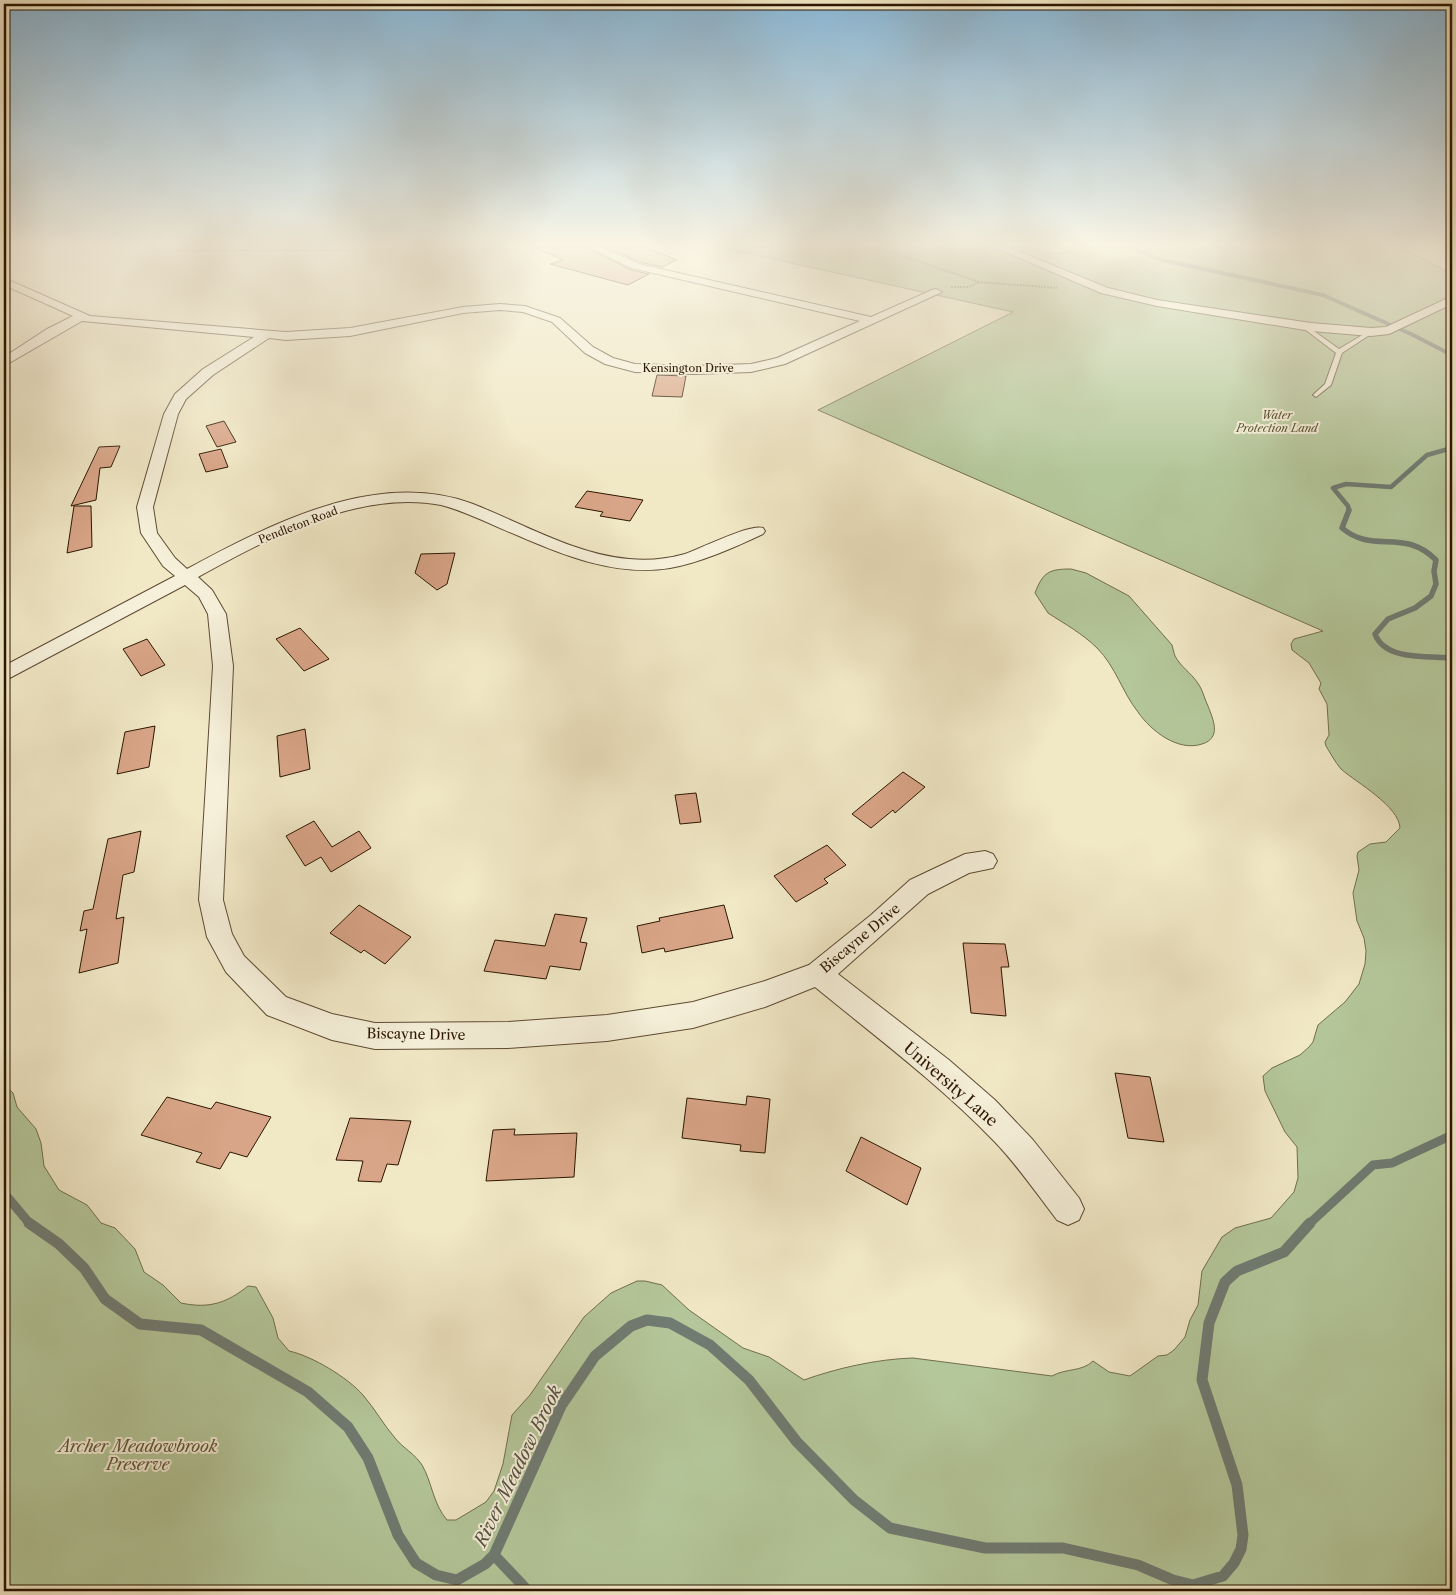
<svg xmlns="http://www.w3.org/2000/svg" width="1456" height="1595" font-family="'Libre Caslon Text',serif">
<rect width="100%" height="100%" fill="#f1e8c6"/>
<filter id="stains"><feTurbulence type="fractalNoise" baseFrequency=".004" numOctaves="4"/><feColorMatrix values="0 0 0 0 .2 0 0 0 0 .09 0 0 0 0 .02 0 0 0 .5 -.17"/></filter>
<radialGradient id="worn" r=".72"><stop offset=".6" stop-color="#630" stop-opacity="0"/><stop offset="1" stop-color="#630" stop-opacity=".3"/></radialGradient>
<!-- green -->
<path fill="#b4c79a" stroke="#706e4d" d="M719 247H1031L1053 254 1072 252 1052 247H1401L1452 274V1591H4V1089H9L13 1093 17 1107 36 1129 41 1143 44 1166 59 1190 87 1205 101 1223 115 1228 135 1249 144 1272 163 1285 181 1303C209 1309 227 1303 248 1286L256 1287 273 1318 278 1338 289 1351C312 1356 347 1377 363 1395 375 1409 383 1424 395 1438 403 1448 415 1454 422 1465 432 1482 433 1504 447 1520H456L486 1502 494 1491 503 1464 512 1415 530 1395 584 1317 611 1293 637 1281H645L662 1285 689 1310 743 1348 769 1357 804 1380C837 1368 878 1359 913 1358L1052 1376C1066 1368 1082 1372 1093 1361L1109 1372 1130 1376 1158 1356 1167 1355 1174 1350 1185 1337 1190 1320 1198 1305 1202 1271 1222 1237 1235 1228 1271 1218 1294 1192 1298 1178 1297 1147 1285 1132 1265 1091 1263 1076 1272 1068 1300 1055 1309 1047 1313 1042 1318 1025 1345 1002 1359 984 1365 964 1366 951 1364 938 1357 921 1353 893 1359 870 1357 856 1358 852 1370 844 1386 842 1400 828C1399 806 1357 783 1341 769 1335 762 1331 754 1326 746L1325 742 1329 735 1327 704 1319 689 1321 683 1309 663 1292 650 1291 644 1294 639 1323 631 818 410 1013 312Z
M1071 569 1086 573 1129 596 1172 645C1173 649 1174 653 1175 656 1180 666 1191 673 1197 682 1203 690 1204 698 1208 706 1213 719 1222 738 1202 744 1178 752 1151 731 1138 712 1122 692 1116 667 1097 648 1083 634 1065 624 1048 613L1035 593C1043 572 1049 569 1071 569Z"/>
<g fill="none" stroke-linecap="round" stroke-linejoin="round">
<!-- stream-far4 -->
<path stroke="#707b72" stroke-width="4" d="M1129 247 1162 260 1323 295 1411 334 1452 355"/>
<!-- stream-far3 -->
<path stroke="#707b72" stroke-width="4.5" d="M1349 511 1348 506 1333 488 1346 484 1391 487 1427 455 1452 448"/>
<!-- stream-far2 -->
<path stroke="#707b72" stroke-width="5.5" d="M1349 510 1342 528C1374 555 1403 527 1436 560L1434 571 1436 584 1431 596 1415 608 1388 619 1375 634C1385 661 1428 656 1452 658"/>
<!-- stream-far1 -->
<path stroke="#707b72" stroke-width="9" d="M1452 992V1020
M4 1193 30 1224
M1309 1224 1373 1165 1392 1163 1452 1135"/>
<!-- stream -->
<path stroke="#707b72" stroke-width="11" d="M29 1223 59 1244 84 1268 105 1299 140 1324 201 1330 308 1392 348 1427 368 1458 398 1535 416 1563 436 1575 457 1580 485 1564 494 1555 561 1406 595 1356 631 1326 647 1320 670 1323 710 1345 749 1380 797 1442 854 1500 890 1528 985 1548H1063L1138 1565 1173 1580 1193 1585 1223 1576 1234 1563 1241 1549 1243 1535 1237 1485 1202 1380 1209 1323 1225 1282 1237 1271 1284 1252 1310 1223
M494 1555 528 1591"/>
</g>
<!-- building -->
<path fill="#d9a588" stroke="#2c1600" d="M534 247H585L631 270 649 274 628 285 550 264 563 260Z
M606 247H644L677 260 662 267 640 262Z
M657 375 686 376 682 397 652 396Z
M224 421 236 442 217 447 206 426Z
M120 446 111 467 100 468 96 500 71 506 99 447Z
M221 449 228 467 206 472 199 454Z
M587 491 643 500 630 521 600 516 603 512 575 507Z
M74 506H91L92 547 67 553Z
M455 553 447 584 437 590 415 573 421 554Z
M300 628 329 659 304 671 276 639Z
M147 639 165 665 141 676 123 649Z
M155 726 149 767 117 774 125 732Z
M305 729 310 769 280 777 277 736Z
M903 772 925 787 895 813 893 810 871 828 852 814Z
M696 793 701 822 680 824 675 795Z
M314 821 332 847 359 831 371 848 331 872 321 857 305 866 286 836Z
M141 831 134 872 123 875 116 919 124 917 118 963 79 973 87 929 80 931 84 911 93 909 108 839Z
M827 845 846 865 824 879 828 883 796 902 774 876Z
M359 905 411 937 385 964 364 950 361 953 330 933Z
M724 905 733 938 665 952 664 948 642 953 637 926 660 921 659 918Z
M555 914 587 918 580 942 587 943 580 970 550 966 546 979 484 971 495 940 545 946Z
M963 943 1005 944 1009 967H1001L1006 1016 971 1013Z
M1115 1073 1150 1077 1164 1142 1128 1138Z
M747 1096 770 1099 765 1153 740 1151 741 1145 682 1138 687 1098 746 1105Z
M167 1097 211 1109 216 1102 271 1117 247 1157 230 1152 220 1169 196 1162 202 1153 141 1135Z
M350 1118 411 1121 398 1165 387 1164 381 1182 358 1181 363 1161 336 1160Z
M515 1129 514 1135 577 1133 574 1177 486 1181 493 1130Z
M861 1137 921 1168 907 1205 846 1171Z"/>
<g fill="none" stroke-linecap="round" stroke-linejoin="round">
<!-- service casing -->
<g stroke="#5d4a32" stroke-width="2">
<path id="service" d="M1304 324 1339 349 1369 331 1374 332 1342 353 1331 385 1316 397 1313 395 1325 384 1336 353 1302 327 1301 326Z"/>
</g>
<!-- minor casing -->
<g stroke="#5d4a32" stroke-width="2">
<path id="minor" d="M172 247H355L350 250H177Z
M587 247H601L639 264 871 317 932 290 936 289 942 292 785 364 751 372 693 374 635 372 605 364 585 353 552 322 523 312 500 310 463 313 350 336 286 340 269 338 213 375 186 399 178 414 153 507 157 533 175 558 187 569C270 524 378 468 473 504 524 524 574 554 629 559 648 561 667 559 685 554 702 548 749 524 763 528L765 531 763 534C733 548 702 562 670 568 618 577 565 556 519 536 493 526 468 512 441 505 359 489 267 539 198 577L212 590 226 614 233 666 223 900 232 934 244 956 286 997 332 1014 375 1023 508 1022 607 1015 693 1002 765 981 809 965 871 915 910 880 965 854 985 851 993 854 997 861 993 868 969 873 928 894 838 974 949 1060 995 1100 1033 1140 1079 1198 1084 1209 1079 1220 1068 1225 1057 1220C1037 1194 1018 1166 995 1142 940 1085 876 1037 815 987L765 1007 693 1028 607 1041 508 1048 375 1049 332 1040 267 1015 226 972 207 937 199 900 213 666 208 614 199 597 185 585 4 681V666L175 576 163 566 141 533 137 507 164 414 175 394 203 369 254 337 82 321 4 366V357L47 329 73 316 4 285V278L90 316 286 332 350 328 463 307 500 304 525 306 560 318 593 347 613 358 635 364 693 366 751 364 777 358 860 321 632 268Z
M994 247H1008L1108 288 1157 300 1311 323 1371 328 1386 327 1448 298 1452 297V304L1389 334 1371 336 1311 331 1157 306 1101 293Z"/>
</g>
<!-- path -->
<path stroke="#2c1600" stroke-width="2" stroke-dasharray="0.5 1" stroke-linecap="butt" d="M876 247 979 282 1057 288
M951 287H969L979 282"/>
<!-- service -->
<use href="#service" fill="#f6f0da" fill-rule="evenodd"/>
<!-- minor -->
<use href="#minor" fill="#f6f0da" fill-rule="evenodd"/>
</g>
<!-- sky -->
<linearGradient id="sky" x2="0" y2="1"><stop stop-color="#8ab8d7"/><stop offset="0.52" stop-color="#f9f5e5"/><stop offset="1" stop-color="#f9f5e5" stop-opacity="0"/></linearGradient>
<rect width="1456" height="471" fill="url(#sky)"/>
<g text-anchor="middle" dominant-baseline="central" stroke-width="4" stroke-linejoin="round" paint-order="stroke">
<!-- far-street labels -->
<g font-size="11" fill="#2c1600" stroke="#f6f0da">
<text x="688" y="368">Kensington Drive</text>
<text transform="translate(298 525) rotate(-21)">Pendleton Road</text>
</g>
<!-- far-park labels -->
<g font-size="11" font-style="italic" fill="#5c5436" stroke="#f6f0da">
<text x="1277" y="415">Water<tspan x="1277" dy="13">Protection Land</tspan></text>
</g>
<!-- street labels -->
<g font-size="14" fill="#2c1600" stroke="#f6f0da">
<text transform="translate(860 938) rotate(-40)">Biscayne Drive</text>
<text transform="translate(416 1034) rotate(1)">Biscayne Drive</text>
</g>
<!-- near-street labels -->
<g font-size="16" fill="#2c1600" stroke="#f6f0da">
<text transform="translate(951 1084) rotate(41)">University Lane</text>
</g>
<!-- near-park labels -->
<g font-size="16" font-style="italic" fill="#5c5436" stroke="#f6f0da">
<text x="138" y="1446">Archer Meadowbrook<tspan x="138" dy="18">Preserve</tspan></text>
</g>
<!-- near-water labels -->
<g font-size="18" font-style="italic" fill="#545142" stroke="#f6f0da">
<text transform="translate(518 1466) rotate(-64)">River Meadow Brook</text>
</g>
</g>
<!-- margin -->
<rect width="1456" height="1595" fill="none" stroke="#f1e8c6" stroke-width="20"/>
<rect x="5" y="5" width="1446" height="1585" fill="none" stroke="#2c1600" stroke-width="2.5"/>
<rect x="10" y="10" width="1436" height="1575" fill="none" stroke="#2c1600"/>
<rect width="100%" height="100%" filter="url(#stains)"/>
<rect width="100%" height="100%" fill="url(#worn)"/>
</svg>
